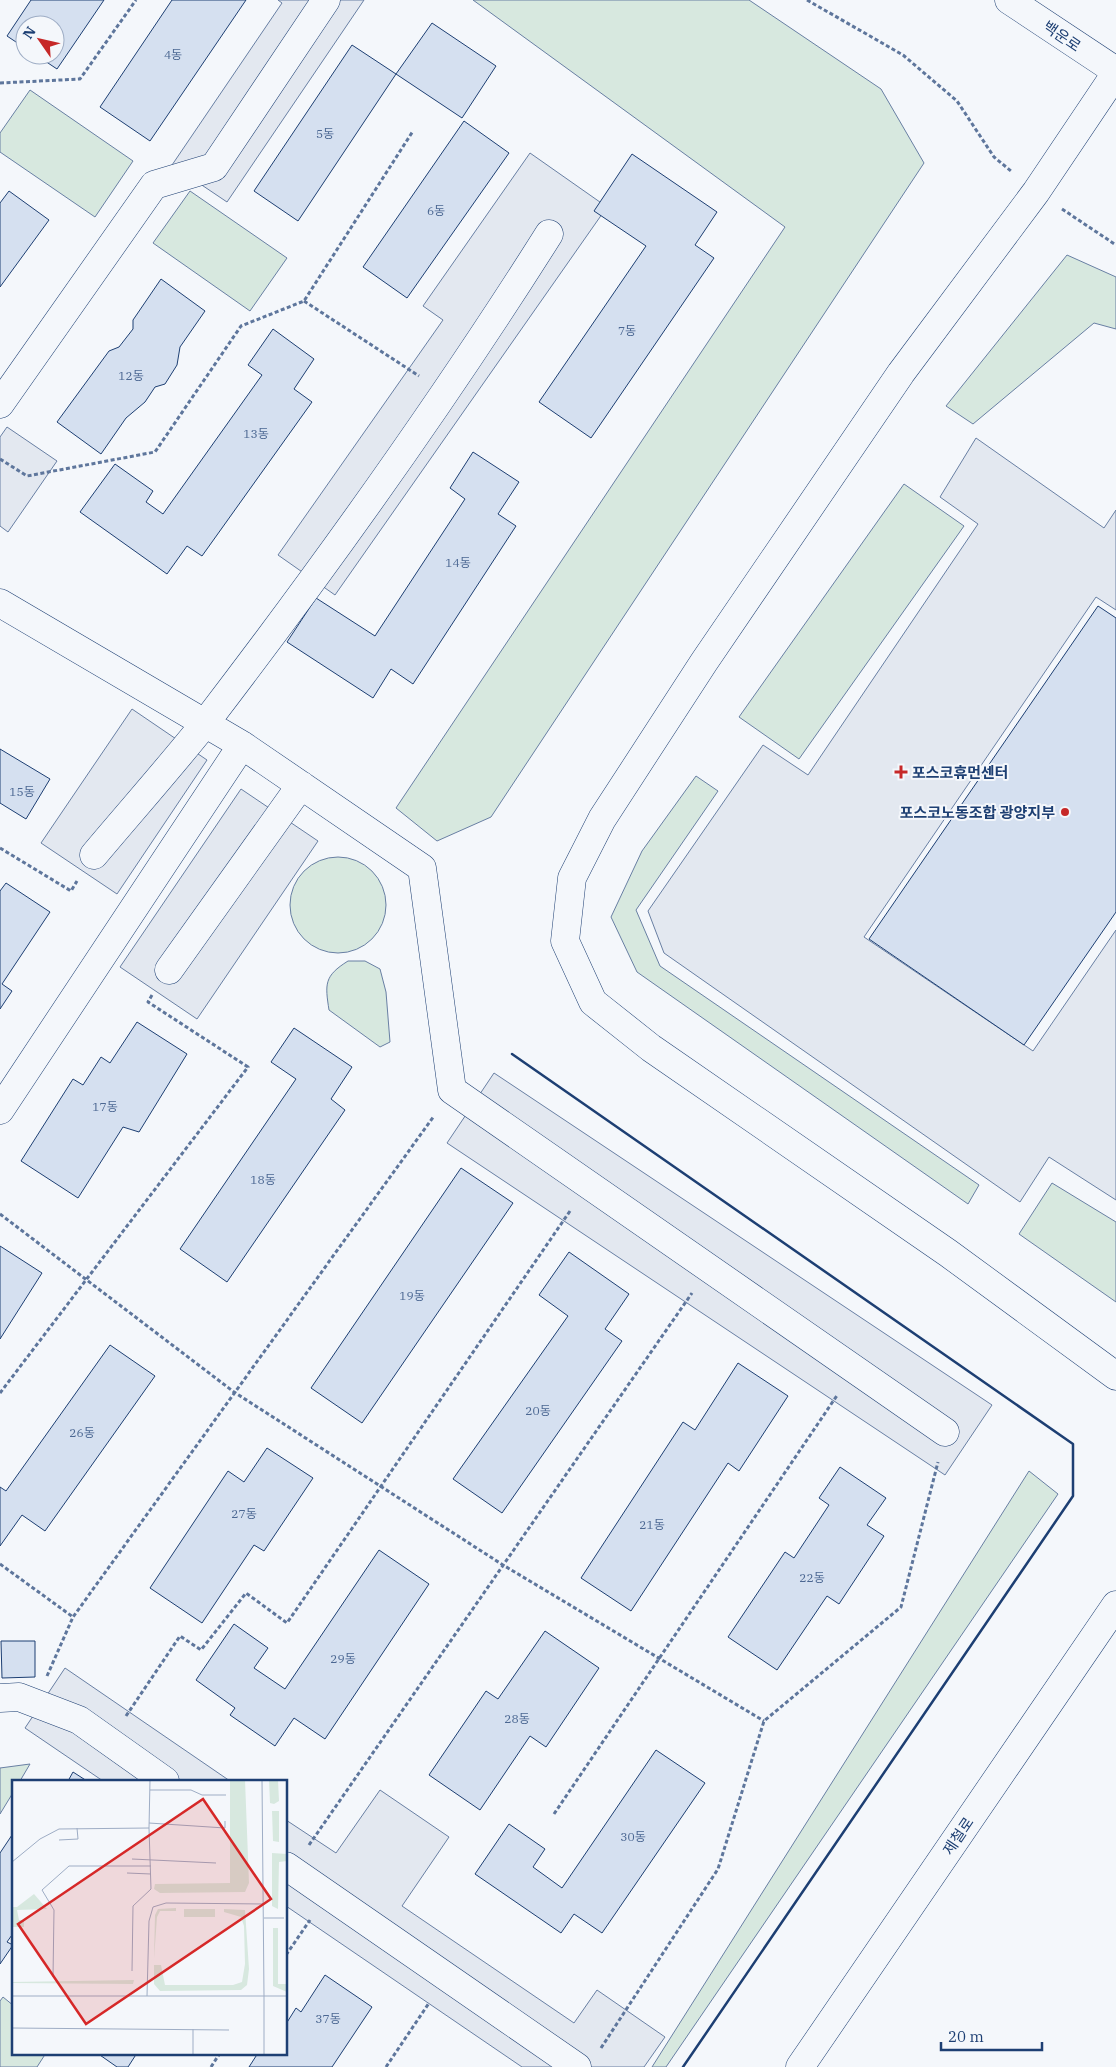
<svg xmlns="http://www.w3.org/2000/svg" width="1116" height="2067" font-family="'IBM Plex Serif','Noto Sans KR',serif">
<rect width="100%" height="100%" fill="#f4f7fb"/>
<!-- green -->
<path fill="#d7e8df" stroke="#687fa3" d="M473 0H749L881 89 924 163 491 817 437 841 396 808 785 227Z
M30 90 133 161 95 217 0 152V133Z
M190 191 287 258 250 311 153 243Z
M1067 255 1116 277V329L1094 323 973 424 946 406Z
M904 484 964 526 799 759 739 717Z
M696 776 718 791 636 910 660 966 979 1185 968 1204 637 972 611 917 642 851Z
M290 905a48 48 0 1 1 96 0a48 48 0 1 1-96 0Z
M348 961H365L380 969 386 992 390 1042 380 1047 329 1010C325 984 324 976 348 961Z
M1052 1183 1116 1222V1302L1019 1234Z
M1029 1471 1058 1494 666 2067H652Z
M30 1764 20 1781H14V1791L0 1814V1768Z
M3 1997 14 2006V2053H46L37 2067H0V2001Z"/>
<!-- parking -->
<path fill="#e3e8f0" stroke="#687fa3" d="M278 0H364L227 202 172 165 282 3Z
M530 153 607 207 335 595 278 555 443 320 423 306Z
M7 427 57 461 8 532 0 526V437Z
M976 438 1104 528 1116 510V610L1096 597 864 937 1033 1051 1116 930V1200L1049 1157 1020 1202 664 953 648 911 763 745 808 775 978 524 940 497Z
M132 709 207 760 117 894 41 843Z
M241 789 318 841 197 1019 120 967Z
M494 1073 992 1405 945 1475 447 1143Z
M65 1668 230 1781H103L25 1728Z
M380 1790 449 1837 402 1906 574 2023 597 1990 665 2037 644 2067H522L286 1906V1820L336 1853Z"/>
<!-- building -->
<path fill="#d5e0f0" stroke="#1d3f73" d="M31 0H104L57 69 36 55H55V25H25V48L7 36Z
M172 0H246L150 141 100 107Z
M432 23 496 66 462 118 396 74Z
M352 45 396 74 298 221 254 191Z
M464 121 509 153 407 298 363 267Z
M632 154 717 212 695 245 714 258 591 438 539 402 646 246 594 211Z
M9 191 49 220 0 287V203Z
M161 279 205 311 180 347 177 365 165 384 155 387 145 402 126 418 101 454 57 422 109 351 119 347 133 329V320Z
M273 329 314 359 294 389 312 402 202 556 187 546 167 574 80 512 115 464 153 491 146 502 163 514 262 375 248 365Z
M473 452 519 482 498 514 516 526 413 684 391 669 373 698 287 642 316 598 375 636 465 499 450 488Z
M1098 606 1116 618V912L1024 1045 869 939Z
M0 749 50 779 26 819 0 803Z
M6 883 50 912 2 984 12 991 0 1009V891Z
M137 1022 187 1054 139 1132 123 1127 78 1198 21 1161 73 1079 83 1085 101 1057 110 1063Z
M294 1028 352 1067 331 1099 345 1110 227 1282 180 1249 296 1079 271 1062Z
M461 1168 513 1203 362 1423 311 1388Z
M0 1246 42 1273 0 1339Z
M569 1252 629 1294 605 1329 622 1341 502 1513 453 1479 568 1316 539 1295Z
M110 1345 155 1376 45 1531 22 1515 0 1546V1487L6 1491Z
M738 1363 788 1396 739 1471 728 1463 631 1611 581 1578 683 1422 695 1430Z
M267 1448 313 1478 264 1551 254 1545 202 1623 150 1588 228 1471 244 1482Z
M840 1467 886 1498 867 1525 884 1536 839 1604 827 1596 777 1670 728 1637 785 1552 794 1558 829 1505 819 1498Z
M379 1550 429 1584 325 1739 294 1718 275 1746 230 1715 235 1708 196 1680 234 1624 268 1648 254 1668 285 1689Z
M545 1631 599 1668 546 1747 530 1736 480 1810 429 1775 486 1691 498 1699Z
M1 1641H35V1677L2 1678Z
M656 1750 705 1783 602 1933 574 1914 561 1933 475 1874 509 1824 545 1849 533 1867 562 1888Z
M73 1772 87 1781H68Z
M12 1835 14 1836V1932L7 1942 13 1945 0 1964V1853Z
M325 1975 372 2007 332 2067H249L258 2053H286V2024L296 2008 301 2012Z
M97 2053H137L128 2067H117Z"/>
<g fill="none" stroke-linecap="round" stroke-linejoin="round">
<!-- minor casing -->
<g stroke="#1d3f73" stroke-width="29">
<path id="minor" d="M1116 73 1036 192 901 373 704 662 602 819 572 878 565 941 593 1002 651 1048 948 1253 1116 1376
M0 404 154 185 214 167 326 0
M0 603 242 745 422 868 452 1090 945 1432
M94 855C131 811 170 767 206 722 327 564 443 402 549 234
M169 970 301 785
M0 1110 242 745
M0 1698 19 1697 79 1720 165 1781
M286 1866 577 2067"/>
</g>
<!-- major casing -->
<g stroke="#1d3f73" stroke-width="29">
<path id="major" d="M1009 0 1116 71
M800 2067 1116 1605"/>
</g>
<!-- path -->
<path stroke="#5e769c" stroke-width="3" stroke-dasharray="4 2.5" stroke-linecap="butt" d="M807 0 903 55 957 101 994 157 1011 171
M0 83 80 79 136 0
M1062 209 1116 245
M304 301 419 376
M0 459 27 476 155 452 241 326 304 301 413 131
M0 848 71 891 77 881
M0 1214 234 1392 503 1565 764 1721
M0 1393 248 1067 148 1002 152 995
M0 1564 73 1617
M47 1676 73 1617 434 1116
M126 1716 180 1636 201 1650 246 1593 287 1623 570 1211
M554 1814 838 1394
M309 1845 692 1293
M286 1955 310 1920
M601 2048 718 1869 764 1721 901 1607 938 1462
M211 2067 220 2053
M386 2067 429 2003"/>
<!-- minor -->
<use href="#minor" stroke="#f4f7fb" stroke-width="28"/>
<!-- major -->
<use href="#major" stroke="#f4f7fb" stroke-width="28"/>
<!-- wall -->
<path stroke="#1d3f73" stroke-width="2.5" d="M512 1054 1073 1444V1496L683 2067"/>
</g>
<!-- markers -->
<g fill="#c62828" stroke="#f4f7fb" stroke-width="2">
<path d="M898.5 764.5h5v5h5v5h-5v5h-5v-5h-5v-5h5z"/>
<circle cx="1065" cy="812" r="5"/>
</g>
<g text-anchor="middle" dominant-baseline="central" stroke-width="4" stroke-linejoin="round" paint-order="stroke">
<!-- number labels -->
<g font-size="12" fill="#4b6792">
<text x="173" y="54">4동</text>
<text x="325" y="133">5동</text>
<text x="436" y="210">6동</text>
<text x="627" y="330">7동</text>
<text x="131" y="375">12동</text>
<text x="256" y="433">13동</text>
<text x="458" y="562">14동</text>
<text x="22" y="791">15동</text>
<text x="105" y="1106">17동</text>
<text x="263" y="1179">18동</text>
<text x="412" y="1295">19동</text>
<text x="538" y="1410">20동</text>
<text x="82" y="1432">26동</text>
<text x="244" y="1513">27동</text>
<text x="652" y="1524">21동</text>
<text x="812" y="1577">22동</text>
<text x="343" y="1658">29동</text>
<text x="517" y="1718">28동</text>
<text x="633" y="1836">30동</text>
<text x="328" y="2018">37동</text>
</g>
<!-- street labels -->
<g font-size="15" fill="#1d3f73" stroke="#f4f7fb">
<text transform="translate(1062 36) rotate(34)">백운로</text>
<text transform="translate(958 1836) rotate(-56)">제철로</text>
</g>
<!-- poi labels -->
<g font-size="15" font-weight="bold" fill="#1d3f73" stroke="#f4f7fb" text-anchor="start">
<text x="912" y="772">포스코휴먼센터</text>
<text x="1055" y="812" text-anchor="end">포스코노동조합 광양지부</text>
</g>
</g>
<!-- overview -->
<g transform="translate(12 1780)">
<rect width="275" height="275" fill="#f4f7fb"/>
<path d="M218 0H233L237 103 233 112 148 113 142 109 143 104 218 103ZM257 0H266L267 21 262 24 258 23ZM260 31H267V62L261 61ZM260 73 275 74V81L267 82 266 129 260 126ZM22 114 35 129 5 130 7 140H12V147H0V127H5ZM164 128V131H148L145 137 142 179 143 135 146 129ZM172 129H203V137H172ZM212 129 233 130 237 189 235 205 229 210 148 211 142 204V185H149L153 205H221L230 202 233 184 232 146 229 137 212 132ZM261 148H266V204H275V212L261 206ZM122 200 121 204 0 203V202Z" fill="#d7e8df"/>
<path fill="none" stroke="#9eadc5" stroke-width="1" d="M250 0 252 216M138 10H179L190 15H214M137 43 213 48V41M47 60 66 59 65 48M120 79 204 83M0 82 28 59 47 49 137 48 138 0M115 93 139 94M252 138H272M120 191 121 126 139 109 137 48M41 197 42 130 30 110 57 86H139M0 216H275M135 216 137 141 141 127 154 123 252 124M0 248 217 250M181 275V249M252 275V216"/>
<path fill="#d62828" fill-opacity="0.15" stroke="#d62828" stroke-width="2.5" d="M191 19 259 119 74 244 6 144Z"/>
<rect width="275" height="275" fill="none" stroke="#1d3f73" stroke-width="2.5"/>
</g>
<!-- north arrow -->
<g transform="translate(40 40) rotate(304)"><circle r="24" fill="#f4f7fb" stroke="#9eadc5"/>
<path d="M0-4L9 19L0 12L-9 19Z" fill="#c62828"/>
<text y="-8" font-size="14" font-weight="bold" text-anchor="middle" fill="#1d3f73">N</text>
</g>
<!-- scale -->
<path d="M941 2042v8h101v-8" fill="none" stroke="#1d3f73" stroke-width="2.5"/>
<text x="948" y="2042" font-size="15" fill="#1d3f73" stroke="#f4f7fb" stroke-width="4" paint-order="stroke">20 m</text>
</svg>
